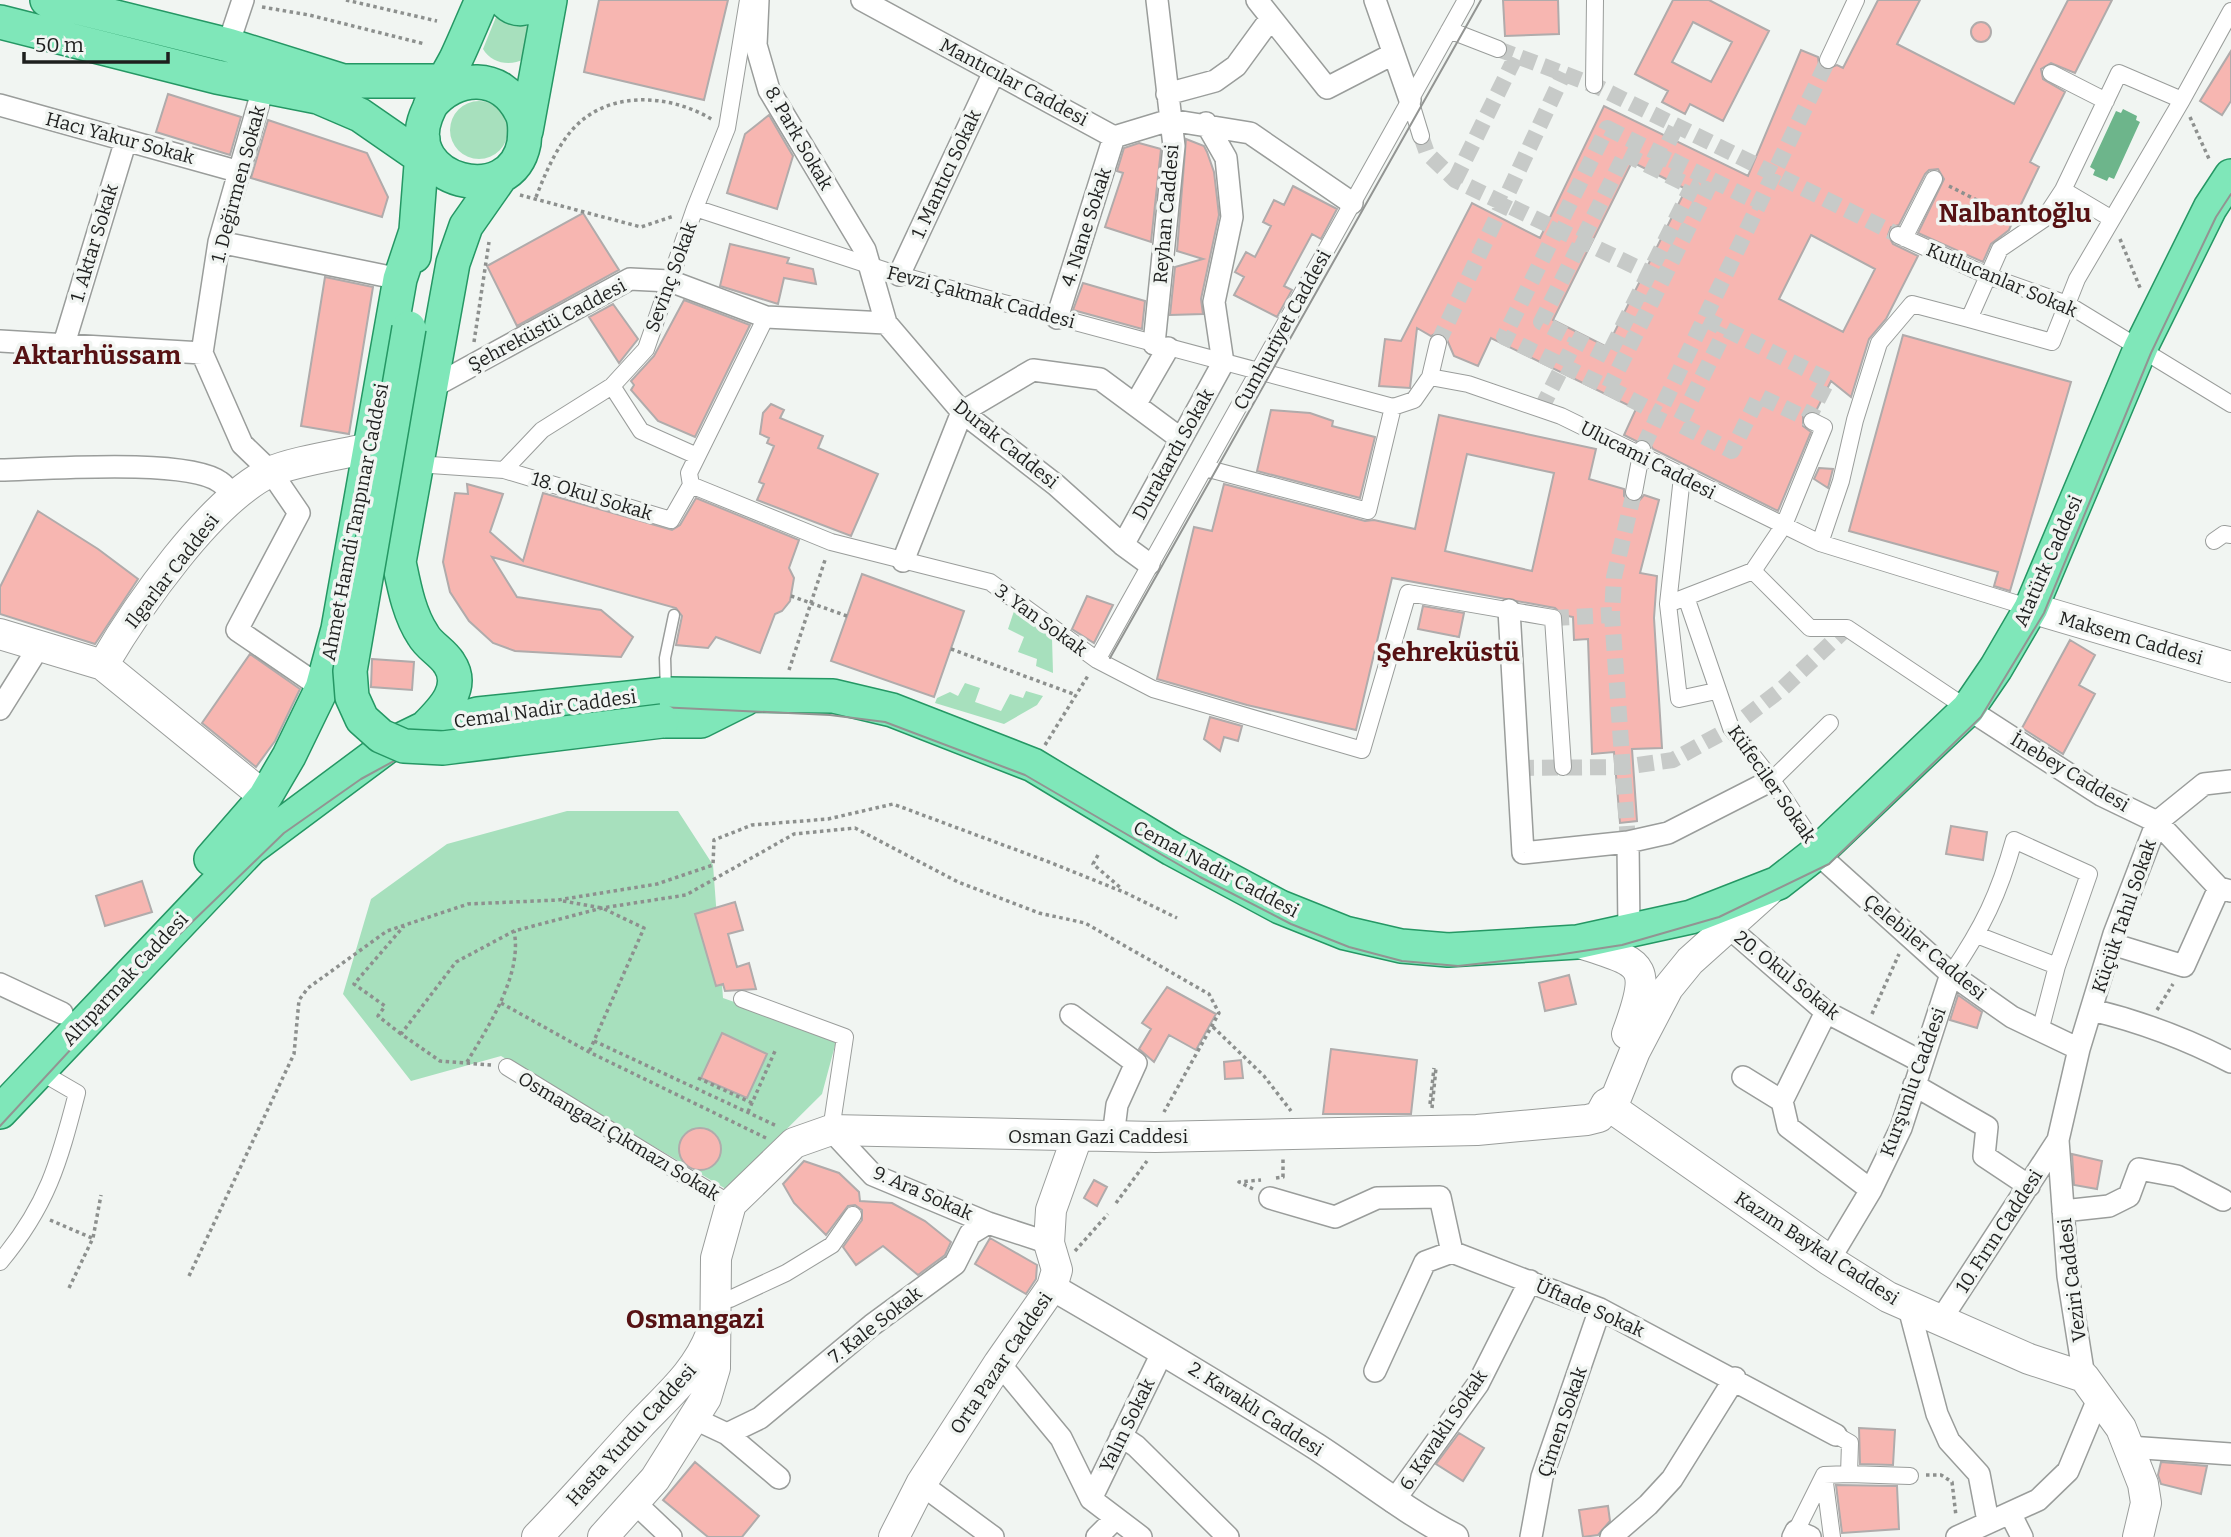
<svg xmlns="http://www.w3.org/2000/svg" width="2231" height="1537" font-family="Bitter,serif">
<rect width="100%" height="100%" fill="#f1f5f2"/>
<!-- green -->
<path fill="#a7e0bd" d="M500 16 517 26H531L524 59C510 67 491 63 483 49L496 17Z
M450 130a29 29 0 1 1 58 0a29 29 0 1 1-58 0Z
M1014 611 1037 623 1052 638 1053 673 1036 666 1037 659 1018 652 1024 637 1008 629Z
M965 683 980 688 975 702 1001 711 1010 694 1023 698 1026 691 1043 696 1037 705 1004 724 935 703 937 698 950 692 958 696Z
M567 811H678L713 865 723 998 837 1038 822 1094 726 1189 501 1056 411 1081 343 994 371 899 447 844Z"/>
<!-- water -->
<path fill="#6db58b" d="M2123 109 2137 116 2136 120 2140 122 2114 179 2109 177 2107 181 2093 175 2095 170 2090 167 2116 111 2121 113Z"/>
<!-- building -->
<path fill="#f7b6b1" stroke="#b0abab" stroke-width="2" fill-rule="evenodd" d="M599 0H728L704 100 584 72Z
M1503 0H1558L1559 34 1505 36Z
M1673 0H1709L1769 31 1723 121 1690 104 1685 114 1662 102 1668 91 1635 74ZM1693 22 1732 42 1711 82 1672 62Z
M1878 0H1920L1897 44 2014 104 2068 0H2112L2075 73 2051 63 2041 69 2043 79 2065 92 2030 162 2039 167 2012 223 2009 230 1991 244 1983 262 1918 233 1944 179 1938 169 1929 170 1925 174 1899 225 1891 227 1888 235 1893 244 1918 256 1886 319 1869 339 1851 397 1831 381 1816 411 1803 416V426L1811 432 1778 511 1653 449 1648 441H1636L1624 435 1636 409 1491 338 1478 366 1454 356 1445 335 1436 333 1431 336 1417 328 1410 388 1379 386 1385 339 1401 341 1472 203 1540 238 1604 106 1748 176 1801 50 1818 57 1819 65 1824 70 1837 65 1843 68ZM1632 162 1686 189 1607 347 1553 320ZM1811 235 1875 269 1843 332 1779 299Z
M1971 32a10 10 0 1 1 20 0a10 10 0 1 1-20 0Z
M2231 51V101L2222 115 2200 101Z
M168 94 241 117 230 155 156 132Z
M769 115 793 156 777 209 727 193 745 134Z
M268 120 367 153 388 197 382 217 251 178Z
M1186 139 1204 146 1207 152 1214 172 1219 215 1201 299 1203 314 1170 315 1175 267 1203 259 1177 251Z
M1139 143 1161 149 1151 242 1105 227 1123 173 1117 171 1124 148Z
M1293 186 1337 209 1321 239 1312 234 1284 286 1292 290 1277 317 1234 295 1244 277 1235 272 1246 252 1255 257 1271 226 1263 222 1274 200 1284 205Z
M583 213 619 270 517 326 487 266Z
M730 244 789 258 787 263 813 269 816 284 784 278 778 304 720 286Z
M325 277 373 287 349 434 301 426Z
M1083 283 1145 301 1142 329 1073 310Z
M684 300 750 325 695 437 658 421 631 390 634 385 631 381 654 356Z
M613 304 638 339 619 363 589 317Z
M1903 335 2071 382 2010 591 1994 586 1998 572 1849 531Z
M771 404 784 410 780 418 823 436 818 448 878 474 851 536 757 500 764 484 759 482 774 446 767 443 769 438 760 434 763 413Z
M1271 410 1310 413 1333 421 1332 426 1375 437 1360 498 1257 471Z
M1439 415 1596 449 1589 479 1624 489V496L1631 502H1638L1644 495 1659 500 1640 573 1657 576 1654 618 1662 748 1632 749 1637 821 1620 823 1614 752 1592 754 1588 639 1574 640 1573 617 1563 615 1555 608 1392 578 1356 730 1247 705 1157 679 1194 527 1212 531 1224 484 1365 521 1374 520 1415 529ZM1467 454 1554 473 1532 571 1445 551Z
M1819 468 1833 469 1828 488 1814 479Z
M467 484 503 494 490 532 523 561 543 493 672 530 680 525 696 498 799 540 789 568 794 578 790 601 782 611 775 614 760 653 716 637 708 648 676 645 682 616 676 608 492 557 517 597 601 610 633 637 621 657 515 651 493 643 469 621 450 592 443 562 455 493 468 494Z
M38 511 98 549 138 579 95 644 0 614V587Z
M862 574 964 611 934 697 831 661Z
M1087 596 1113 605 1094 643 1072 629Z
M1423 606 1464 613 1459 637 1418 629Z
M2070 640 2095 655 2079 685 2095 694 2063 754 2022 728Z
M250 654 300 689 275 741 256 767 202 723Z
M372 659 414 662 412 690 371 687Z
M1210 717 1242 726 1238 741 1224 737 1220 751 1204 739Z
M1951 826 1987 832 1983 860 1946 854Z
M142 881 152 912 105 926 96 896Z
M735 902 743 930 728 934 737 967 749 963 756 989 725 991 723 984 716 986 695 914Z
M1569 975 1576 1004 1545 1011 1539 983Z
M1167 987 1216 1014 1196 1050 1169 1035 1154 1062 1139 1049 1151 1029 1142 1023Z
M1958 995 1982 1012 1977 1028 1950 1020Z
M722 1033 767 1054 747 1098 701 1078Z
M1331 1049 1417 1060 1411 1114H1323Z
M1241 1060 1243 1078 1225 1079 1224 1062Z
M679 1149a21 21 0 1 1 42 0a21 21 0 1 1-42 0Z
M2072 1154 2102 1161 2097 1189 2074 1185Z
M804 1161 839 1173 859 1192 860 1201 892 1203 925 1221 951 1242 945 1255 918 1275 883 1246 856 1265 843 1247 862 1220V1210L855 1205 848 1206 826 1235 794 1203 783 1184Z
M1094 1180 1107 1187 1097 1206 1084 1198Z
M990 1238 1037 1265 1036 1279 1026 1294 975 1264Z
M1859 1428 1895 1430 1893 1465 1860 1464Z
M1459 1433 1484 1448 1463 1481 1436 1464Z
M695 1462 759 1516 742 1537H708L663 1500Z
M2161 1462 2207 1466 2201 1494 2161 1484 2158 1475Z
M1836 1485 1897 1486 1899 1529 1842 1533Z
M1608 1506 1610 1521 1598 1535 1583 1537 1579 1510Z"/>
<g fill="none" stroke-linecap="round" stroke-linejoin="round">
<!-- pedestrian-tunnel -->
<path stroke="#c7cac8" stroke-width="16" stroke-dasharray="16 8" stroke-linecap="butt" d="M1498 49 1594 85 1898 235
M1607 128 1712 180 1609 388 1504 337Z
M1421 136 1427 153 1455 180 1657 277
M1625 154 1692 187 1608 356 1541 322Z
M1658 164 1677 125
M1455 180 1516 56
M1712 180 1761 204
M1705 319 1828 380 1808 419 1759 396 1732 451 1679 424 1726 329
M1438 343 1564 73
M1609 388 1659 414
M1541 409 1576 340
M1643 447 1828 60
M1553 618 1612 615
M1518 768 1624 767 1673 760 1731 728 1783 688 1847 628
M1628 842 1612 615 1614 577 1634 492"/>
<!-- service casing -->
<g stroke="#9a9d9b" stroke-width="13">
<path id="service" d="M666 692 665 658 674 615"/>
</g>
<!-- pedestrian casing -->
<g stroke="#9a9d9b" stroke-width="18">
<path id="pedestrian" d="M748 0 727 128 695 208 899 275 1393 407 1414 400 1430 377 1468 384 1561 416 1820 543 2031 608
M1449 30 1498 49
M1828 60 1856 0
M2051 73 2106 101
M1594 85 1595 0
M1410 100 1421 136
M2063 190 2112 219
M695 208 646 349 612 386 641 431 697 456
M1898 235 1988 276 2067 304 2231 404
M1904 238 1934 179
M1969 319 2052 342 2077 279 2182 100
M1430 377 1438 343
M416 464 504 470 671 520 691 485 831 542 990 582 1097 660 1153 689 1362 750 1408 593 1553 618 1563 767
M1205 468 1368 511 1393 407
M504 470 542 430 612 386
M1682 477 1668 604 1679 699 1716 691
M691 485 689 473 766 317
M1634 492 1642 449
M2214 541 2224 534 2231 535
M1820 543 1841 481 1855 420 1879 343 1912 304 1969 319 2000 249 2044 219 2063 190 2119 73 2182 100 2231 11
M1753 571 1784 525 1824 427 1812 421
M1686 597 1731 728 1772 780 1819 851
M1668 604 1753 571 1810 628H1847L1968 709
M1097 660 1466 0
M1772 780 1830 723
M1951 974C1983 927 1999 894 2014 840L2089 874 2057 966 1977 935
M742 999 845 1037 831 1130
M2040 1031 2057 966
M507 1067 731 1204
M0 1262C47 1206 59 1163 77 1093L39 1071
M730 1299 786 1273 832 1245 853 1215
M1836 1435 1850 1443 1849 1474 1910 1476
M1796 1531 1824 1475
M1832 1537 1824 1475 1849 1474"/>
</g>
<!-- minor casing -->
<g stroke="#9a9d9b" stroke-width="24">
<path id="minor" d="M758 0 756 45 769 90 865 250 886 323 962 412 1056 485 1123 545 1149 564
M862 0 1114 137 1170 120 1250 133 1352 203
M1257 0 1327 88 1393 54
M1375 0 1410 100
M228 45 243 0
M264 85 219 242 202 353 242 444 271 472 299 513 237 630 322 688
M1167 94 1215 81 1236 66 1271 18
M0 105 240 172
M219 242 400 279
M899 275 994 72
M1057 318 1114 137
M0 341 202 353
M1154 344 1174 146 1157 0
M63 347 126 140
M429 389 630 279 670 281 766 317 886 323
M1135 405 1168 348
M0 470C44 469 188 458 220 482 226 486 231 493 235 498
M1123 545 1223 363 1214 302 1232 217 1226 158 1206 123
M903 561 962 412 1033 370 1100 379 1181 439
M1509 610 1523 853 1628 842 1668 833 1772 780
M0 709 40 645
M1968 709 2101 795 2157 822 2219 888 2231 891
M2157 822 2204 784 2231 781
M1628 842 1629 930
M1819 851 1829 864 1951 974 2012 1017 2079 1049
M1727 926 1826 1012 1922 1062
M2112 944 2184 966 2219 888
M0 984 62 1013
M2092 1010C2142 1022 2185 1038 2231 1062
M1071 1015 1136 1063 1117 1105 1113 1137
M1743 1077 1782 1101 1788 1127 1871 1190
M1914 1085 1987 1127 1984 1156 2029 1186
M1782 1101 1826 1012
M831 1130 873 1175 988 1223
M1270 1198 1335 1217 1377 1198 1440 1197 1452 1252
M2063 1211 2109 1206 2129 1196 2139 1169 2177 1176 2223 1200
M1452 1252 1600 1309 1836 1435
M1829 1260 1871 1190 1901 1128 1951 974
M1909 1308 1937 1414 1949 1441 1979 1474 1988 1521
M1940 1321 2058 1140
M999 1363 1061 1438 1091 1499 1141 1537
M1375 1371 1425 1262 1452 1252
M2084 1377 2068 1276 2058 1140 2079 1049 2114 934 2157 822
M695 1419 727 1434 760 1418 872 1325 955 1264 970 1234 988 1223 1049 1243
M727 1434 779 1478
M1121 1436 1136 1446 1228 1537
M2129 1447 2231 1454
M921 1484 993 1537
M1091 1499 1163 1351
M634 1502 671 1537
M1393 1502 1478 1384 1530 1281
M2010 1513 2022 1537
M1097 1537 1115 1519
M1531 1537 1542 1477 1600 1309
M1611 1537 1648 1505 1672 1479 1735 1378
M1793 1537 1796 1531 1810 1537
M1957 1537 2038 1500 2068 1471 2098 1399"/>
</g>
<!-- tertiary casing -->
<g stroke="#9a9d9b" stroke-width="29">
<path id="tertiary" d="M1052 1287C1142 1339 1230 1392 1317 1447 1363 1477 1405 1511 1455 1537"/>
</g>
<!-- secondary casing -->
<g stroke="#9a9d9b" stroke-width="32">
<path id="secondary" d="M2031 608 2231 667
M0 634 103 665 265 797
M103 665C137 607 209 502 270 472 291 462 344 454 369 448
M1577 942C1643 964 1654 961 1627 1034
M1606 1104 1829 1260 1888 1297 2029 1359 2084 1377 2121 1428 2143 1484 2146 1503 2138 1537
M537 1537C572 1501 605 1463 639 1426 667 1396 696 1373 711 1334
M603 1537 655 1479 706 1398 715 1368 716 1258 731 1204 794 1143 831 1130 1155 1137 1477 1130 1587 1120 1599 1117 1606 1104 1616 1098 1635 1051 1668 988 1690 961 1768 891
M894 1537 921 1484 999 1363 1052 1287 1057 1270 1049 1243 1051 1210 1077 1137"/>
</g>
<!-- primary casing -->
<g stroke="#259764" stroke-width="36">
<path id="primary" d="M47 0 228 45 343 81H461
M504 0C515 13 528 10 540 0
M0 22 217 77 318 97 360 115 438 169
M430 106C455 74 501 72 521 112 526 121 525 133 524 143 511 211 401 181 426 116 434 96 446 78 456 59 465 40 473 20 482 0
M526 131 550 0
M414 256 423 139
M662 721H701L745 699
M425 728C442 711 466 688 449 663 442 652 429 646 423 635 409 614 404 586 399 562L453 263 466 226 501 176
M211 859 265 797 289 756 322 688 338 629 400 279 415 234
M0 1112 251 848 388 746 425 728 478 714 666 694 833 696 892 710 1033 765 1172 849 1280 907 1345 933 1401 946 1448 950 1577 942 1691 917 1778 883 1819 851 1968 709 1996 668 2031 608 2141 347 2210 208 2231 176"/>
</g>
<!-- path -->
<path stroke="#8d908e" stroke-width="3.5" stroke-dasharray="3.5 3.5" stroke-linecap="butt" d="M346 0 437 21
M262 7 309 15 425 44
M2190 117 2210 161
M1949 186 2014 219
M520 195 641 227 674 216
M536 197C545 174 555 150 572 130 608 89 671 94 713 120
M2120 239 2141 290
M474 342 489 242
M791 596 847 616
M951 649 1076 695
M789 670 826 557
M1045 745 1089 674
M1098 855 1093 864 1122 889
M563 901 602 908 644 928 589 1052
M501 1003 589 1052 766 1138
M2157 1010 2173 984
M1872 1014 1899 954
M1213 1027 1264 1076 1291 1111
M401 1034 378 1016 385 1006 354 984 404 926
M594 1041 777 1126
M467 1062C488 1027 523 974 514 931
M491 1065 440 1061 401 1034 456 962 514 931 602 908 686 895 794 834 855 828 958 882 1039 913 1085 923 1209 994 1219 1013 1164 1112
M698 1078 752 1103
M1430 1104 1434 1068
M1432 1108 1436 1068
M748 1112 775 1051
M1276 1178 1283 1177V1157
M1253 1189 1239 1182 1261 1180
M1116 1203 1147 1161
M50 1220 92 1238
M1075 1251 1108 1214
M189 1276 294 1054 299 1000 308 988 387 931 468 904 558 900 657 884 713 865 714 840 752 825 828 819 893 804 1049 862 1126 893 1177 918
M69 1288 93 1238 101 1195
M1926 1475H1941L1952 1482 1956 1516"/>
<!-- service -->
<use href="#service" stroke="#fff" stroke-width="10"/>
<!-- pedestrian -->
<use href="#pedestrian" stroke="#fff" stroke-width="16"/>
<!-- minor -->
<use href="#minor" stroke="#fff" stroke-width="21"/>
<!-- tertiary -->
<use href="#tertiary" stroke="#fff" stroke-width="26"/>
<!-- secondary -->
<use href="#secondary" stroke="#fff" stroke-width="30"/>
<!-- primary -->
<use href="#primary" stroke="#7fe7b9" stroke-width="33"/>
<!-- tram -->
<path stroke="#929492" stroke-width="2" d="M1110 658 1481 0
M0 1126 158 955 284 833 361 779 405 755 478 726 658 707 830 715 885 722 1025 775 1200 877 1291 924 1349 947 1402 961 1458 966 1557 955 1622 945 1719 917 1829 864 1981 717 2044 613 2151 353 2216 217 2231 194"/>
<!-- primary-bridge casing -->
<g stroke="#259764" stroke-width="36" stroke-linecap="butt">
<path id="primary-bridge" d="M409 328 350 671 352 697 362 719 381 736 404 746 443 748 662 721"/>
</g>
<!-- primary-bridge -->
<use href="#primary-bridge" stroke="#7fe7b9" stroke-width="33"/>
</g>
<g text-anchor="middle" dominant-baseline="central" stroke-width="7" stroke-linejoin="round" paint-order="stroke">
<!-- street labels -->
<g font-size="19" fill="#1e1f1e" stroke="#f1f5f2">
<text transform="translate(1014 82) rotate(28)">Mantıcılar Caddesi</text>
<text transform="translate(120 138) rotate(15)">Hacı Yakur Sokak</text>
<text transform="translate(799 138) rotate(60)">8. Park Sokak</text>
<text transform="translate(946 174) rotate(-65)">1. Mantıcı Sokak</text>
<text transform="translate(238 184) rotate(-75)">1. Değirmen Sokak</text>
<text transform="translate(1166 214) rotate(-85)">Reyhan Caddesi</text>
<text transform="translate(1086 227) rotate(-72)">4. Nane Sokak</text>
<text transform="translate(94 243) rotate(-73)">1. Aktar Sokak</text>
<text transform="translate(671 277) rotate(-70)">Sevinç Sokak</text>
<text transform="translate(2002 280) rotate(23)">Kutlucanlar Sokak</text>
<text transform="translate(981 297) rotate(15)">Fevzi Çakmak Caddesi</text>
<text transform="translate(547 325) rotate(-28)">Şehreküstü Caddesi</text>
<text transform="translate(1282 330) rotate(-61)">Cumhuriyet Caddesi</text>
<text transform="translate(1006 444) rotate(39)">Durak Caddesi</text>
<text transform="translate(1173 454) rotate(-61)">Durakardı Sokak</text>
<text transform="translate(1648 460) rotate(27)">Ulucami Caddesi</text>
<text transform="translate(592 496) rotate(17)">18. Okul Sokak</text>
<text transform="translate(355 522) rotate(-79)">Ahmet Hamdi Tanpınar Caddesi</text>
<text transform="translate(2048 561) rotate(-66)">Atatürk Caddesi</text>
<text transform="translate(172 571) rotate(-52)">Ilgarlar Caddesi</text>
<text transform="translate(1041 620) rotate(36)">3. Yan Sokak</text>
<text transform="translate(2131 638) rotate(16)">Maksem Caddesi</text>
<text transform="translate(545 709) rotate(-8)">Cemal Nadir Caddesi</text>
<text transform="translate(2070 772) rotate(31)">İnebey Caddesi</text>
<text transform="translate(1772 784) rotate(55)">Küfeciler Sokak</text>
<text transform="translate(1216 869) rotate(28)">Cemal Nadir Caddesi</text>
<text transform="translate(2124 916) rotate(-71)">Küçük Tahıl Sokak</text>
<text transform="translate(1925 947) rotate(40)">Çelebiler Caddesi</text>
<text transform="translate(1787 975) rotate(39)">20. Okul Sokak</text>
<text transform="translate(125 979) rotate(-47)">Altıparmak Caddesi</text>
<text transform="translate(1913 1082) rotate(-70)">Kurşunlu Caddesi</text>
<text transform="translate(619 1136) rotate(31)">Osmangazi Çıkmazı Sokak</text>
<text x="1098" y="1136">Osman Gazi Caddesi</text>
<text transform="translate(923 1193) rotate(24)">9. Ara Sokak</text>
<text transform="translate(1999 1231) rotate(-57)">10. Fırın Caddesi</text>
<text transform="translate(1817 1248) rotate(33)">Kazım Baykal Caddesi</text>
<text transform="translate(2072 1280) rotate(-97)">Veziri Caddesi</text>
<text transform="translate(1590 1308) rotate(24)">Üftade Sokak</text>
<text transform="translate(875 1325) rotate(-38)">7. Kale Sokak</text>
<text transform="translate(1001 1363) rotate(-56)">Orta Pazar Caddesi</text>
<text transform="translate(1256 1409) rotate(33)">2. Kavaklı Caddesi</text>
<text transform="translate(1562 1422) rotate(-71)">Çimen Sokak</text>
<text transform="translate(1127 1425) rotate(-64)">Yalın Sokak</text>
<text transform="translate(1443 1430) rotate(-56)">6. Kavaklı Sokak</text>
<text transform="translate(631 1435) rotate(-48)">Hasta Yurdu Caddesi</text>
</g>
<!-- district labels -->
<g font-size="26" font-weight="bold" fill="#561113" stroke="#f1f5f2">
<text x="2015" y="213">Nalbantoğlu</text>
<text x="97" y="355">Aktarhüssam</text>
<text x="1448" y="652">Şehreküstü</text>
<text x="695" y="1319">Osmangazi</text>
</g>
</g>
<!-- scale -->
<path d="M24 52v10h144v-10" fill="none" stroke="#1e1f1e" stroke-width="3.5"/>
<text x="35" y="52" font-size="21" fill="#1e1f1e" stroke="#f1f5f2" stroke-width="5" paint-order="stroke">50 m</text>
</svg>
